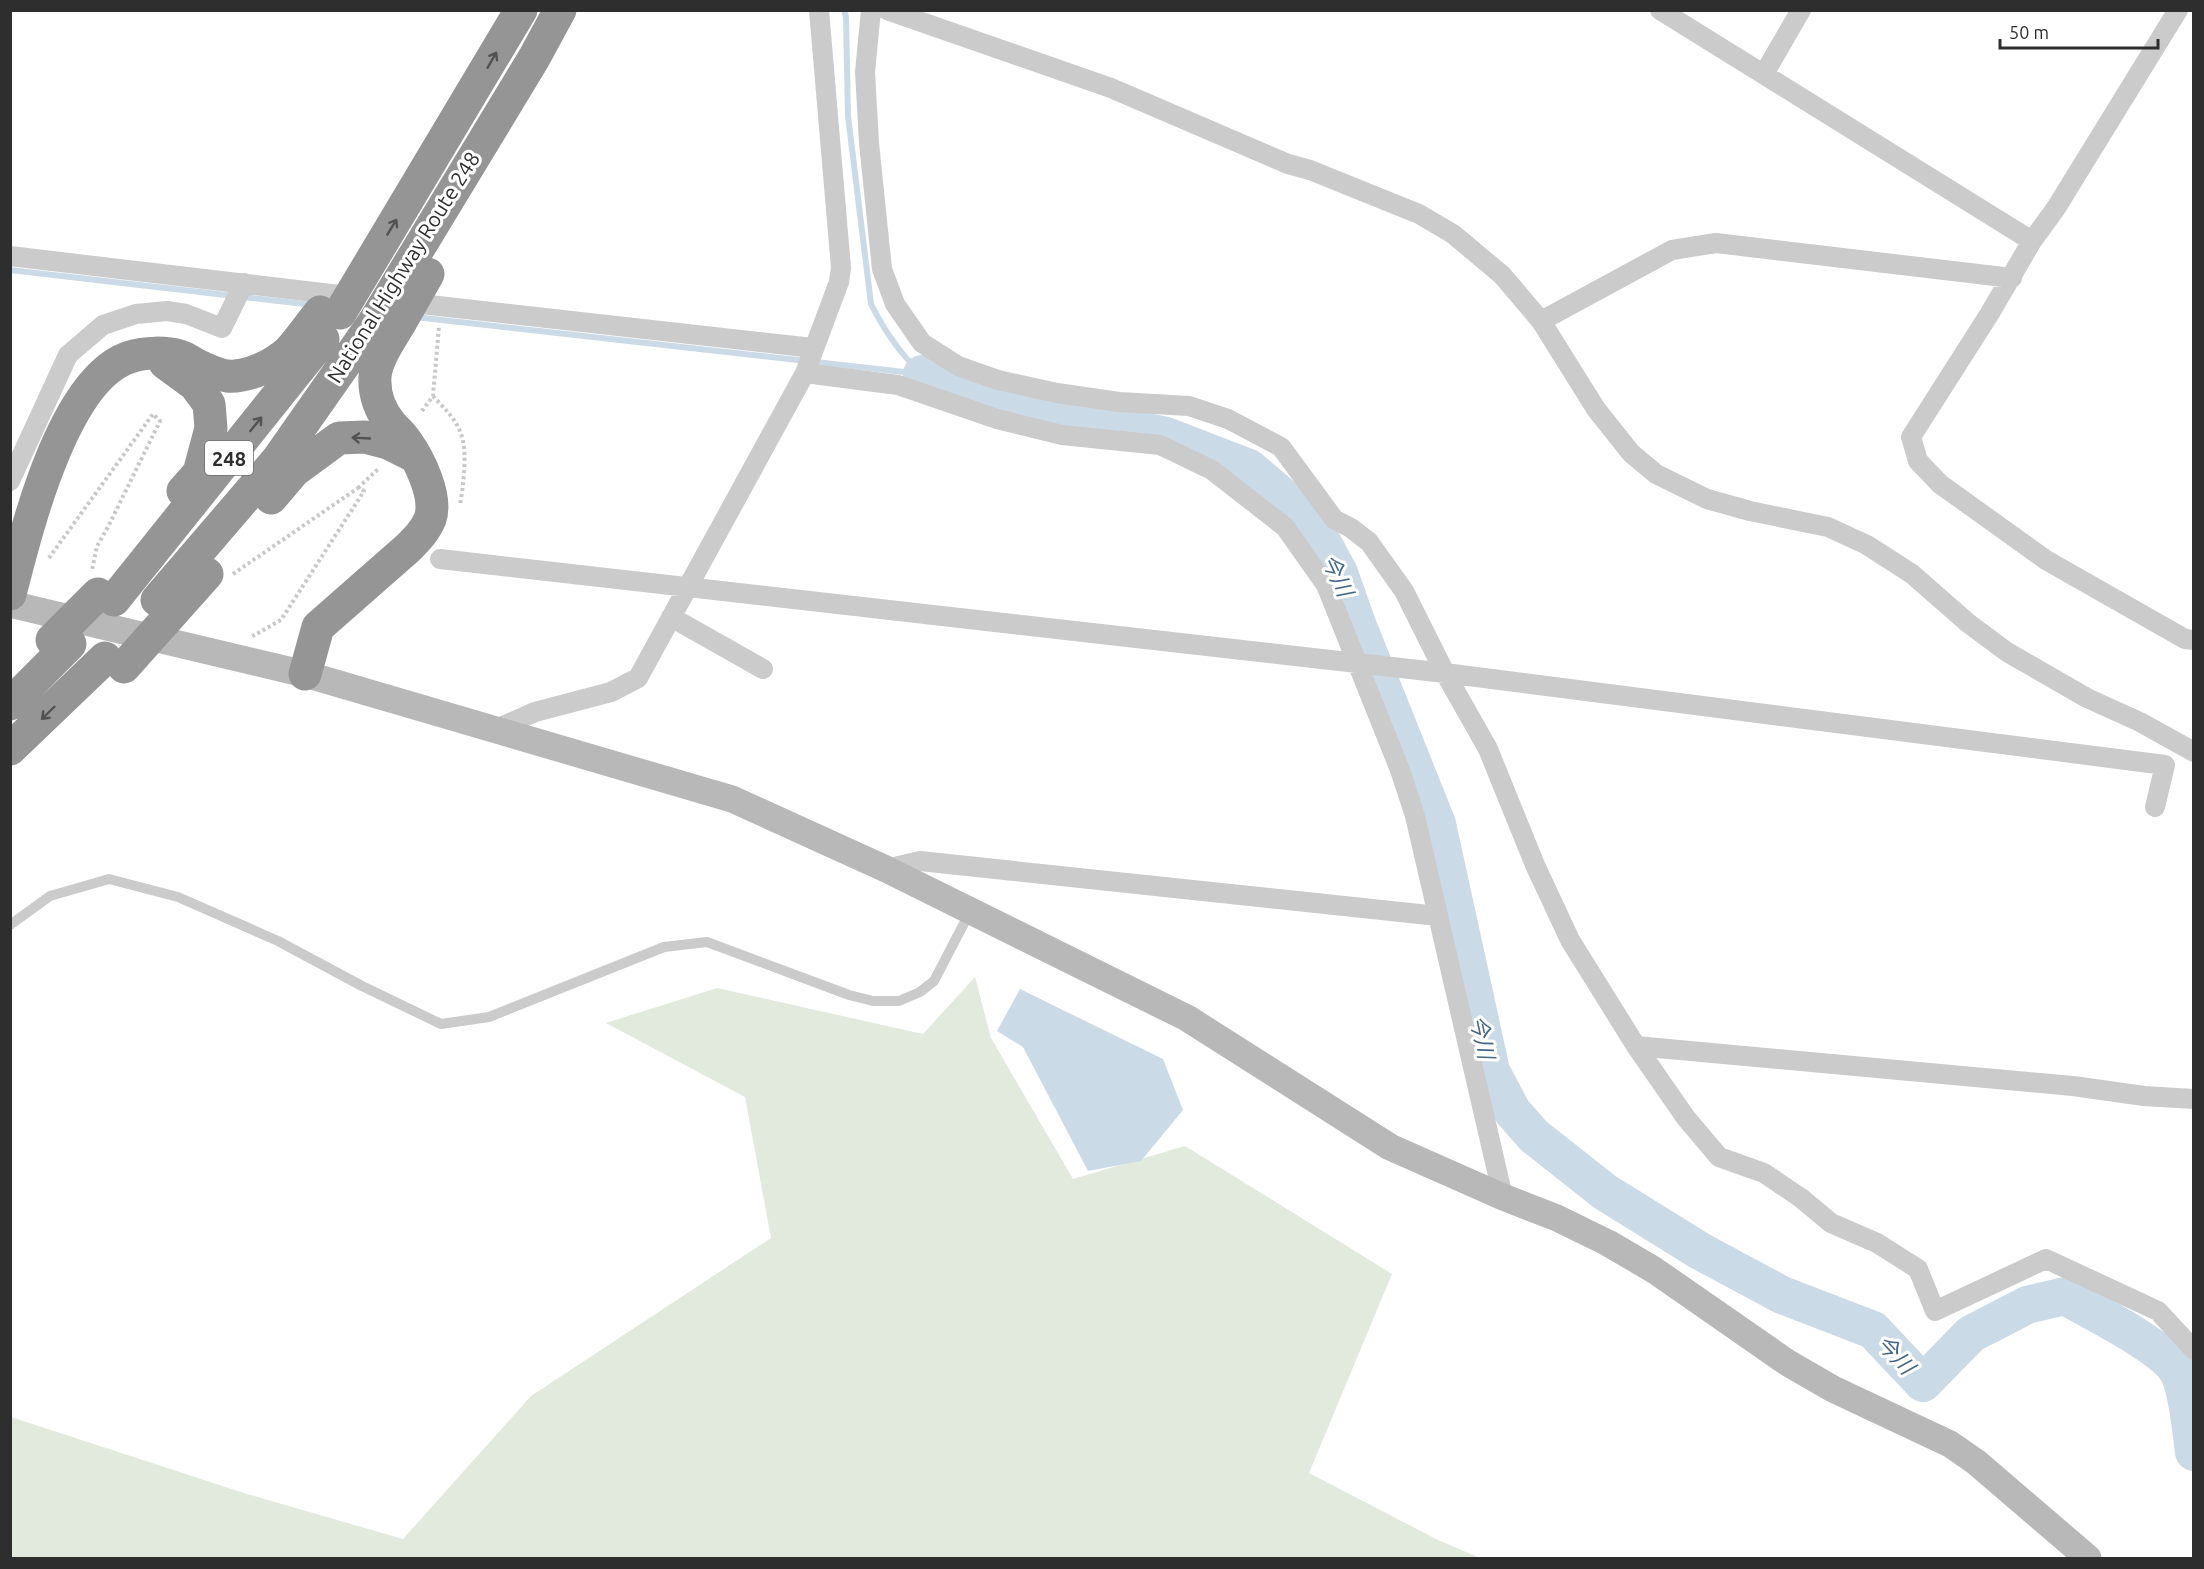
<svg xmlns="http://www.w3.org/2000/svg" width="2204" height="1569" font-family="Ubuntu,'Noto Sans JP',sans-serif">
<rect width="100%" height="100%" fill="#fff"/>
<!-- green -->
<path fill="#e2e9dd" d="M975 977 991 1038 1073 1179 1185 1146 1392 1274 1309 1473 1438 1540 1480 1558H11V1417L247 1494 403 1539 531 1396 771 1238 745 1097 606 1023 717 988 923 1034Z"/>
<!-- water -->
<path fill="#cbdae7" d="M1020 989 1163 1059 1183 1110 1141 1161 1088 1171 1023 1047 997 1031Z"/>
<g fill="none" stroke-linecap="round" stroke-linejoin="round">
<!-- stream -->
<path stroke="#cbdae7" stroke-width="6" d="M844 10 846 17 848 116 871 304C884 330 900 354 922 374
M10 270 313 305
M415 317 922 374"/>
<!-- river -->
<path stroke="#cbdae7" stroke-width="38" d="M922 374 976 398 1166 436 1249 468 1311 521 1339 573 1357 624 1437 824 1491 1071 1512 1111 1534 1136 1605 1192 1700 1251 1782 1295 1873 1330 1923 1383 1971 1334 2027 1305 2065 1296C2093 1312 2162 1346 2177 1370 2188 1388 2191 1431 2194 1452"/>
<!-- path -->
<path stroke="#c8c8c8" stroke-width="4" stroke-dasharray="3 3" stroke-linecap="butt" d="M433 396C444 408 456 419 461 434 468 451 463 487 460 505
M422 411 433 396 439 326
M358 488 379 468
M49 558 153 414 160 421 109 525 97 546 92 570
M233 574 358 488 364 491 281 620 251 637"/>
<!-- lane -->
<path stroke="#cbcbcb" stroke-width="10" d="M10 925 50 896 109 879 178 897 278 941 362 986 441 1024 489 1017 664 947 707 942 849 995 873 1001H899L920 992 934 981 971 910"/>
<!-- street -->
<path stroke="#cbcbcb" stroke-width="20" d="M871 10 865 72 869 143 882 269 895 304 922 343 958 366 998 380 1057 393 1119 402 1189 406 1228 419 1281 447 1334 519 1351 528 1369 542 1404 591 1445 673 1488 749 1535 865 1570 940 1636 1046 1686 1118 1719 1157 1764 1173 1801 1198 1831 1223 1877 1243 1918 1269 1935 1311 2046 1259 2158 1311 2194 1350
M887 10 1111 88 1288 164 1310 170 1419 214 1453 234 1502 275 1541 321 1596 409 1631 453 1656 474 1707 499 1750 511 1828 527 1867 545 1912 574 1968 623 2007 652 2087 698 2140 722 2194 752
M1660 10 2032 241
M2178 10 2056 208 2032 241 1990 313 1911 437 1918 461 1940 484 2046 560 2185 639 2194 640
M1764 74 1801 10
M10 256 356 297
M403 302 813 348
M1541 321 1672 250 1716 243 2012 278
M805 373 898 385 997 419 1062 435 1160 445 1212 470 1285 527 1326 585 1400 770 1415 816 1503 1197
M10 481 68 355 103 325 136 314 167 311 186 314 222 328 244 283
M440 559 1445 673 2165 765 2155 807
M671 617 763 669
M494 730 535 712 611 692 638 678 805 373 839 282 841 268 819 10
M886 869 920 861 1438 916
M1636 1046 2073 1086 2144 1096 2194 1099"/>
<!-- secondary -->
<path stroke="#b8b8b8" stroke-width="27" d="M10 604 305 674 732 799 886 869 1187 1018 1390 1147 1503 1197 1557 1218 1608 1243 1654 1270 1788 1363 1833 1389 1950 1444 1976 1462 2088 1558"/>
<!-- highway -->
<path stroke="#959595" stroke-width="33" d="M165 363 195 385 209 404 211 428 199 473 183 491
M271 498 294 471 339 438 365 437 388 443 414 456
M10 594C26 532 63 378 130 357 145 352 166 352 180 356 187 358 194 364 201 367 208 370 219 375 227 376 247 378 274 365 289 351 300 339 310 324 320 312
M114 600 323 339
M157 600 278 459 374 322
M305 674 318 627 408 548C417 539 425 531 430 519 438 497 419 459 406 441 402 435 396 430 391 424 380 411 374 394 375 377 376 359 391 339 400 323
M10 704 70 644
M10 749 105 658"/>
<!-- highway-bridge -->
<path stroke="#959595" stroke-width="33" d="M340 313 521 10
M374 322 534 58 560 10
M400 323 428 274
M52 640 98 594
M124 667 207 574"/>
</g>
<!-- one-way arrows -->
<defs><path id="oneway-shaft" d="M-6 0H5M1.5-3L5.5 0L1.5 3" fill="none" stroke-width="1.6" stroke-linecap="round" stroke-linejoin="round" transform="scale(1.5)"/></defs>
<g stroke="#525252">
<use href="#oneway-shaft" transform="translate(492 60) rotate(-60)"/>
<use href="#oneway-shaft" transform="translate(392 227) rotate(-59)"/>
<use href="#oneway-shaft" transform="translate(256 424) rotate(-51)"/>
<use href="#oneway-shaft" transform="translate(361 438) rotate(-177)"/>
<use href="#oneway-shaft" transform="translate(48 713) rotate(136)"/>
</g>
<g text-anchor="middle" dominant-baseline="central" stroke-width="6" stroke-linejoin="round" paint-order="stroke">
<!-- shield labels -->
<rect fill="#fff" stroke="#6d6d6d" stroke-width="1.5" x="205" y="441" width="48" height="34" rx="4.5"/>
<g font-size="20" font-weight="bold" fill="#2e2e2e">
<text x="229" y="458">248</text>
</g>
<!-- street labels -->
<g font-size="21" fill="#2e2e2e" stroke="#fff">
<text transform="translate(403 267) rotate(-58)">National Highway Route 248</text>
</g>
<!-- water labels -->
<g font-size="22" font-style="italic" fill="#456786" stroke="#fff">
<text transform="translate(1338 575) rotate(65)">今川</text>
<text transform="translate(1483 1037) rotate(78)">今川</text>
<text transform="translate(1896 1354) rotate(47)">今川</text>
</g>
</g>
<!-- border -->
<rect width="2204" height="1569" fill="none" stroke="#2e2e2e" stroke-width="24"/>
<!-- scale -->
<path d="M2000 39v9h158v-9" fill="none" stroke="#2e2e2e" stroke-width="3"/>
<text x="2009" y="39" font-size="18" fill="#2e2e2e" stroke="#ffffff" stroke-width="4.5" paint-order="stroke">50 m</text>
</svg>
